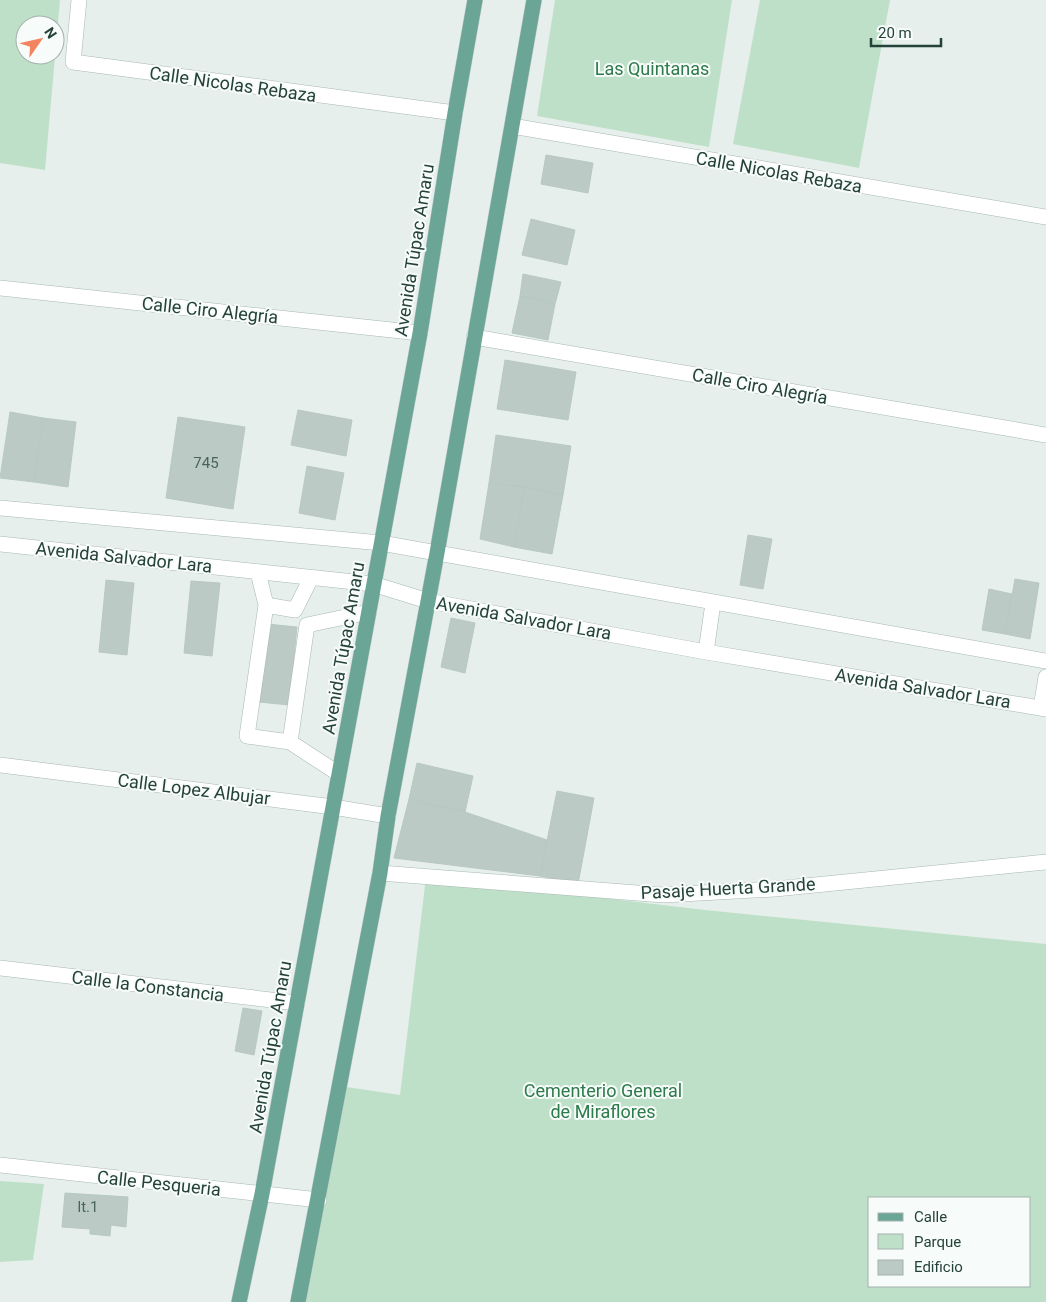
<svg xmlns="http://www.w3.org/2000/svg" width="1046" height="1302" font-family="Roboto,sans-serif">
<rect width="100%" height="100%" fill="#e6efeb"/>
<!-- green -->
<path fill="#bfe0c8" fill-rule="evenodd" d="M0 0H60L45 170 0 163ZM25 25H55V55H25Z
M555 0H732L709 147 537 116Z
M760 0H890L859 168 733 144Z
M426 877 705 910 1046 944V1302H303L340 1086 400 1095ZM870 1198H1030V1286H870Z
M0 1181 44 1184 33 1260 0 1262Z"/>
<!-- building -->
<path fill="#bbcac4" stroke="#b8c9c2" d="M546 155 593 163 588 193 541 184Z
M531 219 575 230 567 265 522 255Z
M523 274 561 282 555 304 520 296Z
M520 296 555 304 548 340 512 333Z
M505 360 576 372 568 420 497 409Z
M298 410 352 420 346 456 291 445Z
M10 412 43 418 34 482 0 478Z
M178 417 245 427 233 509 166 498Z
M43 418 76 422 68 487 34 482Z
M496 435 571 446 563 495 525 487 489 483Z
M307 466 344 473 335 520 299 513Z
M489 483 525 487 514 547 480 539Z
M525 487 563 495 552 554 514 547Z
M748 535 772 539 763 589 740 585Z
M1015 579 1039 583 1030 639 1005 634Z
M106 580 134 583 127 655 99 652Z
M191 581 220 583 212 656 184 653Z
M989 589 1012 594 1005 634 982 630Z
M451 618 475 623 465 673 441 667Z
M267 624 297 627 289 705 259 702Z
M417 763 473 776 465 812 409 799Z
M557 791 594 798 578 884 540 876Z
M409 799 465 812 547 840 540 876 394 858Z
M243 1008 262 1011 254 1055 235 1051Z
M65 1193 128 1197 126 1227 111 1225 110 1236 90 1234V1229L62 1227Z"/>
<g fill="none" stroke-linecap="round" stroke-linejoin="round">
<!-- minor casing -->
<g stroke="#a8b8b2" stroke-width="16">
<path id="minor" d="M79 0 73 62 455 113
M512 126 1046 217
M0 288 420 333
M474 337 1046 435
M0 508 381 543 1046 661
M0 544 373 584 428 601 706 652 1046 709
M258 572 266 605 295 610 311 578
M266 605 247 736 290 742
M706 652 713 603
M1041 708 1046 677
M0 765 333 807 388 816
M339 774 290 742 307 625 369 612
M380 873 663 895 775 889 1046 862
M0 968 297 1003
M0 1165 319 1200"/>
</g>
<!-- major casing -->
<g stroke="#c2cac8" stroke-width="16">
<path id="major" d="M239 1302 262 1194 420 333 455 113 475 0
M298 1302 380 873 388 816 437 553 534 0"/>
</g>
<!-- minor -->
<use href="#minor" stroke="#fff" stroke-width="15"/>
<!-- major -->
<use href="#major" stroke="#6aa596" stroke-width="15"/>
</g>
<g text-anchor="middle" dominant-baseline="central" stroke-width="4" stroke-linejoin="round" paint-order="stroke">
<!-- number labels -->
<g font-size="15" fill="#4a645c">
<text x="206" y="463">745</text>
<text x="88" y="1207">lt.1</text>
</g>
<!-- park labels -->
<g font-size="18" fill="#2d7a4b" stroke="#f7fbf9">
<text x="652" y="68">Las Quintanas</text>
<text x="603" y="1090">Cementerio General<tspan x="603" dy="21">de Miraflores</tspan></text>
</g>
<!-- street labels -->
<g font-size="18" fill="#24423a" stroke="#f7fbf9">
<text transform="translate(233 84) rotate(8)">Calle Nicolas Rebaza</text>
<text transform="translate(779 172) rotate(10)">Calle Nicolas Rebaza</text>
<text transform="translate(414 250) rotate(-81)">Avenida Túpac Amaru</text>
<text transform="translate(210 310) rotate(6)">Calle Ciro Alegría</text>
<text transform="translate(760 386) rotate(10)">Calle Ciro Alegría</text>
<text transform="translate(124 557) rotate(6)">Avenida Salvador Lara</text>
<text transform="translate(524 618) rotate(10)">Avenida Salvador Lara</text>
<text transform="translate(343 648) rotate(-80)">Avenida Túpac Amaru</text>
<text transform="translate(923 688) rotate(9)">Avenida Salvador Lara</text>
<text transform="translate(194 789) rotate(7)">Calle Lopez Albujar</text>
<text transform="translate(728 888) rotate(-3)">Pasaje Huerta Grande</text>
<text transform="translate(148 986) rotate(7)">Calle la Constancia</text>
<text transform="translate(270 1047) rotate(-80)">Avenida Túpac Amaru</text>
<text transform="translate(159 1183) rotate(6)">Calle Pesqueria</text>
</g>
</g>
<!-- legend -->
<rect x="868" y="1197" width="162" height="90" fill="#f7fbf9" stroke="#a3b1ad"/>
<rect x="878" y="1213" width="25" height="8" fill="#6aa596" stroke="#a3b1ad"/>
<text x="914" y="1222" font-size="15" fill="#24423a">Calle</text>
<rect x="878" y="1234" width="25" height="15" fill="#bfe0c8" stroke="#a3b1ad"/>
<text x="914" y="1247" font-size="15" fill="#24423a">Parque</text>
<rect x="878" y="1260" width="25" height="15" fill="#bbcac4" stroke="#a3b1ad"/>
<text x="914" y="1272" font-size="15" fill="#24423a">Edificio</text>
<!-- north arrow -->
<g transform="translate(40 40) rotate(56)"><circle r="24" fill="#f7fbf9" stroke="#a3b1ad"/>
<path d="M0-4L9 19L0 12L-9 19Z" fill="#f4845f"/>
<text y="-8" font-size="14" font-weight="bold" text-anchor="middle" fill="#24423a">N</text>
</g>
<!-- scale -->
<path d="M871 38v8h70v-8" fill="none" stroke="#24423a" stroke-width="2.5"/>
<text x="878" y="38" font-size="15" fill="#24423a" stroke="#f7fbf9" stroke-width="4" paint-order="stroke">20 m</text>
</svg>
